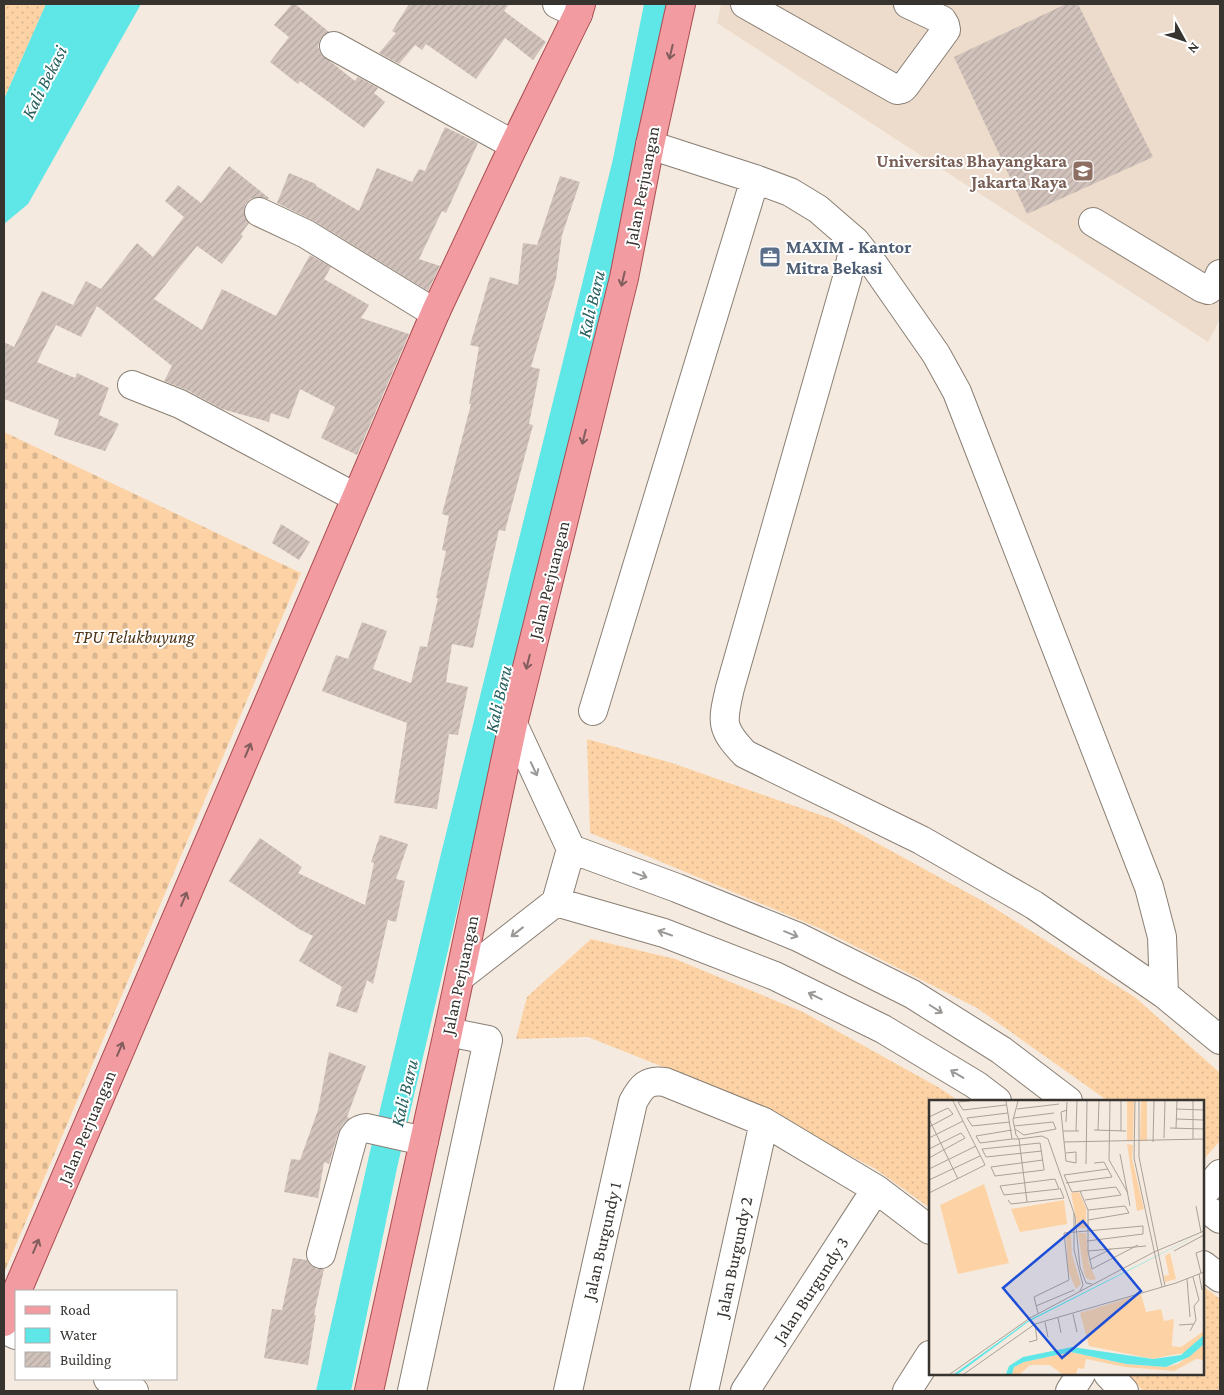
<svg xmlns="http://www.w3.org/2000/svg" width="1224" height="1395" font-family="'Crimson Pro',serif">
<defs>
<pattern id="grass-dots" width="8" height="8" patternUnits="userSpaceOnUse" patternTransform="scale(1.25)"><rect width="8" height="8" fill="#fdd3a6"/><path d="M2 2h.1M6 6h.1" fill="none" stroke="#d9b68f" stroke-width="1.8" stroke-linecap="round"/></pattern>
<pattern id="cemetery-stones" width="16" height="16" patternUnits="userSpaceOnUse" patternTransform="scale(1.25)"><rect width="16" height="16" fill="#fdd3a6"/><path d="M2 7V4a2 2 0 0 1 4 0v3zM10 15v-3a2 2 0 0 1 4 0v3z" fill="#d9b68f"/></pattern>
<pattern id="building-hatch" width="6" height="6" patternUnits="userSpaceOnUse" patternTransform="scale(1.25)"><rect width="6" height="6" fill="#d1c2bb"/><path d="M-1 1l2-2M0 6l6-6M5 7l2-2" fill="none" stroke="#b4a7a1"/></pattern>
</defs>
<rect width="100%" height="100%" fill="#f5eadf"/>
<!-- built -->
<path fill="#eddccb" d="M721 4H1220V319L1208 342 717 23Z"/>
<!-- grass -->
<path fill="url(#grass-dots)" d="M4 4H46L4 99Z
M587 739 672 763 835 820 988 904 1136 998 1220 1073V1141L1203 1160V1101H1108L977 1008 819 928 633 850 590 833Z
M591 939 675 959 803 1012 938 1087 959 1101H930V1208L874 1168 726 1092 588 1037 516 1039 527 997Z
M1203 1286 1220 1299V1391H1143L1128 1374H1203Z"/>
<!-- cemetery -->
<path fill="url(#cemetery-stones)" d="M4 432 301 573 4 1273Z"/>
<!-- water -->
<path fill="#5fe6e6" d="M46 4H141L28 204 4 224V99Z
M644 4H673L638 162 513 673 397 1168 351 1391H316L369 1156 439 862 613 159Z"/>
<!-- building -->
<path fill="url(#building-hatch)" d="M292 4H295L329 32 320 39 318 47 321 54 355 81 358 77 378 88 374 93 385 102 364 128 300 81 298 84 270 62 289 37 274 25Z
M409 4H509L504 11 546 42 533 60 505 38 476 79 426 44 422 50 415 45 399 64 379 53 396 33 392 31Z
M1066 4H1078L1153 157 1027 214 954 57Z
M445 127 478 143 446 213 442 211 419 259 440 266 428 291 314 221 277 203 289 173 316 184V186L359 211 377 168 412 182 419 169 425 171Z
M229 166 269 198 268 199 257 197 250 199 245 205 244 214 249 223 241 234 243 236 222 264 197 246 154 299 202 330 222 289 276 316 310 255 331 267 324 279 369 305 361 318 409 334 357 455 321 438 335 407 300 389 289 419 271 413 269 422 222 409 187 390 164 381 172 366 97 306 81 337 56 325 37 362 75 378 77 373 109 388 99 415 119 424 105 451 54 435 59 420 4 399V342L14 347 42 291 73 305 86 281 101 289 137 243 153 257 184 217 165 201 178 185 201 203Z
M560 176 580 182 562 235 556 279 531 367 540 369 529 424 533 425 505 531 499 530 473 648 452 644 446 682 468 687 458 735 449 734 437 809 394 803 407 723 322 691 336 655 348 659 362 622 387 631 373 669 411 683 420 646 427 647 438 598H436L446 551 442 550 449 516 442 514 471 404H469L479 347 470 345 490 277 518 285 523 243 537 245Z
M281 524 310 542 299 560 272 543Z
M380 835 408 844 396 879 405 881 396 922 388 920 373 984 367 980 357 1013 336 1006 342 987 299 961 313 936 299 929 229 881 260 838 302 867 298 873 365 905 374 863 371 862Z
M329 1052 366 1066 347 1117 350 1118 343 1124 338 1133 329 1164 324 1162 318 1198 284 1192 291 1159 300 1160 318 1110Z
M293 1258 307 1260 310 1265 316 1269H324L314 1315H316L308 1365 264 1358 272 1309 282 1310Z"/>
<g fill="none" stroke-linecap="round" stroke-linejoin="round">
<!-- minor casing -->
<g stroke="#897f74" stroke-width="30">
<path id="minor" d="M557 4 578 14
M745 4 897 90 902 89 905 86 946 30 945 25 942 20 908 4
M334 46 514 145
M650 145 755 179 790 192 818 209 855 241 874 265 936 354 957 392 1149 887 1162 937 1164 994
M259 212 306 234 425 307 436 311
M1093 222 1202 288 1208 290 1215 285 1220 274
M855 241 847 278 730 688C722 722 720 728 745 754L921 840 1034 905 1164 994 1220 1040
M132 385 180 404 355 497
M593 711 755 179
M513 724 571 849 677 888 798 937 912 994 1001 1050 1068 1101
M556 902 571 849
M460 977 556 902 664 933 775 976 883 1029 976 1085 997 1101
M1203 1194 1220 1174
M1203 1206 1220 1219
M321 1254 353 1137C357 1131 359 1129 366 1128L424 1141
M1203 1265 1220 1278
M4 1329 16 1335
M1108 1374 1124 1391
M108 1379 134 1391
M412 1391 488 1040 448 1032
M568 1391 633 1102C641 1087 647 1079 665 1082L764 1122 876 1189 930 1230
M704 1391 764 1122
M745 1391 876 1189
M907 1391 930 1355
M1070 1391 1081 1374"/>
</g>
<!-- major casing -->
<g stroke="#ab4c51" stroke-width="30">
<path id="major" d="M17 1291 436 311 514 145 578 14 581 4
M4 1322 16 1293
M369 1391 448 1032 513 724 624 278 650 145 681 4"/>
</g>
<!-- minor -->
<use href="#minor" stroke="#fff" stroke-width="28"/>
<!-- major -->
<use href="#major" stroke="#f29ca2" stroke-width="28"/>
</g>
<!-- one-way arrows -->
<defs><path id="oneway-shaft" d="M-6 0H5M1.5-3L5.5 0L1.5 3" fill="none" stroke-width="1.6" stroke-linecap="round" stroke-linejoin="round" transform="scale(1.25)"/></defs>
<g stroke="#825d5d">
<use href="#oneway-shaft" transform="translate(671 52) rotate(103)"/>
<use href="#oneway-shaft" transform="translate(623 279) rotate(103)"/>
<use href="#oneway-shaft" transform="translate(584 437) rotate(104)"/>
<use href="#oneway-shaft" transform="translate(528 662) rotate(104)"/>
<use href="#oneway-shaft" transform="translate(248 750) rotate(-67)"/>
<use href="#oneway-shaft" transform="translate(184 899) rotate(-67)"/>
<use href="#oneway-shaft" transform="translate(120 1049) rotate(-67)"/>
<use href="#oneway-shaft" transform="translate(36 1246) rotate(-67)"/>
</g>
<g stroke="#9b9997">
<use href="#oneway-shaft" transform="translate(534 769) rotate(65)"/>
<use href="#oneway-shaft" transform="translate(640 875) rotate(20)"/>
<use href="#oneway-shaft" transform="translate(517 932) rotate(142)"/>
<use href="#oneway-shaft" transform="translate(665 933) rotate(-161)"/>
<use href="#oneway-shaft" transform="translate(791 934) rotate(22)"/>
<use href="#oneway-shaft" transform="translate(815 996) rotate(-154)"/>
<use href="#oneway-shaft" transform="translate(936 1009) rotate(32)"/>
<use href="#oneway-shaft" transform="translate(957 1074) rotate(-149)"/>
</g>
<!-- icons -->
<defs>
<g id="university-square" transform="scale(1.125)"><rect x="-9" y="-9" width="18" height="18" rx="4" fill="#8d6e63" stroke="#fff"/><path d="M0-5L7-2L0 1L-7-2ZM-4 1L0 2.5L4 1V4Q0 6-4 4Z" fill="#fff"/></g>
<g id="office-square" transform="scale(1.125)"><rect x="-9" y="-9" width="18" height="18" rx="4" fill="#5c6f8a" stroke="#fff"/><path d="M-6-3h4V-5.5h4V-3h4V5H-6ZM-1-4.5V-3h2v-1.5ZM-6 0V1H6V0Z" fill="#fff"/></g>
</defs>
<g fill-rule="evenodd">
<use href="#university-square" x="1083" y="171"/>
<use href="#office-square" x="770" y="257"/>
</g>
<g text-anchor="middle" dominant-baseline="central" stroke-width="4" stroke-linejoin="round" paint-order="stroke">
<!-- education labels -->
<g font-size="18" font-weight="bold" fill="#785e54" stroke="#fff" text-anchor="end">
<text x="1067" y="161">Universitas Bhayangkara<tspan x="1067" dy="21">Jakarta Raya</tspan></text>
</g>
<!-- street labels -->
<g font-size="18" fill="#37332f" stroke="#fff">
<text transform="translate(642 186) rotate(-79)">Jalan Perjuangan</text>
<text transform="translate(549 580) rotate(-76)">Jalan Perjuangan</text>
<text transform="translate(460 975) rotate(-78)">Jalan Perjuangan</text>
<text transform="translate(87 1127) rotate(-67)">Jalan Perjuangan</text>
<text transform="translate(602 1241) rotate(-77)">Jalan Burgundy 1</text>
<text transform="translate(734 1257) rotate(-78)">Jalan Burgundy 2</text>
<text transform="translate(811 1290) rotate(-57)">Jalan Burgundy 3</text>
</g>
<!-- service labels -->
<g font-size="18" font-weight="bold" fill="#4e5e75" stroke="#fff" text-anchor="start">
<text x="786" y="247">MAXIM - Kantor<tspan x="786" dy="21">Mitra Bekasi</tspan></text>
</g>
<!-- park labels -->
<g font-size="18" font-style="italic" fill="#4e3415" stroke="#fff">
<text x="134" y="637">TPU Telukbuyung</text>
</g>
<!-- water labels -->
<g font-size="19" font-style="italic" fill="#265e5e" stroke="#fff">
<text transform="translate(44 82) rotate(-63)">Kali Bekasi</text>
<text transform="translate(591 304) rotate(-77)">Kali Baru</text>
<text transform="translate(498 699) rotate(-77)">Kali Baru</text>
<text transform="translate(404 1093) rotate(-77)">Kali Baru</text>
</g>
</g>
<!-- overview -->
<g transform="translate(929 1100)">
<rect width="275" height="275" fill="#f5eadf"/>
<path d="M198 1H205L204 41H198ZM212 1H218V41H211ZM198 44 204 45 203 58 215 109 208 111ZM150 92 157 108V128H149L142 93ZM135 100 138 124 91 132 82 109ZM137 133H142L143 154 152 184 147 189 139 171ZM149 133H157L160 164 167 179 164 180 158 179 155 173ZM241 153 247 179 236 182 235 176 240 175 236 156ZM275 231V235L256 253 242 255 241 246 252 247ZM275 244V260L267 259 245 271 196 267 157 259 155 269 149 268 147 274H133L121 265H101L91 274H83L85 267 95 262 142 252 197 264 237 267 249 264Z" fill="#fdd3a6"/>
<path d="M55 84 80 163 29 174 11 105Z" fill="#fdd3a6"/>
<path d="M212 194 217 212 232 209 235 221 245 219 242 255 224 259 160 246 151 213Z" fill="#fdd3a6"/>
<path d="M275 132 99 222 29 274H25L100 220ZM275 235V244L260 257 237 267 197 264 142 252 95 262 85 267 83 274H77L80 266 94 257 143 247 224 259 252 255Z" fill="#5fe6e6"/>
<path fill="none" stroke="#a9a199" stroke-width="1" d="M41 1 29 2 34 10 77 5M77 1 83 39H90L98 102M89 1 84 20 87 35 90 39 113 36 119 39 146 116 151 167 157 183 163 184M181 1 180 60 199 93M206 1 205 58 233 187M210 1V57L236 186M88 9 130 4M247 9 275 10M79 13 38 18 43 26 81 22M0 17 19 8 24 14 0 27M85 18 125 13M0 19 29 79M247 19 275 20M137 22 138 2M85 26 124 22 127 29 95 35 86 29M241 28 275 29M247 29 248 1M165 30 197 31M169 30 170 1M134 31H150M147 31 148 1M192 31V1M0 38 34 21M235 38 236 1M83 39 51 43 47 36 83 30M264 39V1M135 42 275 39M224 42 225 1M0 49 32 33 36 38 0 58M113 51 57 57 53 49 111 43 115 69V70L66 76 62 67 114 60M137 53 147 52V63L137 61 132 12 138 10M191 54 201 106M157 64 158 1M0 69 47 46M126 79 130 89 75 95 71 86ZM0 80 51 56M137 83 183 77 175 62 165 63M151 91 159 110V151L163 169 209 145M0 93 56 65 24 1M79 100 82 104 135 98 131 88M156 100 192 95 187 87 143 92 135 75 179 69M267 106 272 132M159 110 196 106 200 113 159 120M145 113V150L154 185 151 191M159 151 217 146M245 151 275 135M160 160 182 149M272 173 267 153 275 150M270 174 273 190M258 179 261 217M107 206 145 190M109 213 105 197 140 180 135 133 214 126V134L158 141M144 214 148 232M129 218 132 233M116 222 119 237M250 225 265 224M261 231 267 220 265 206 270 200 264 177M100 242 108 240 106 224M21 274 101 218 225 152 275 131M35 274 106 224 247 183 275 172"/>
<path fill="#1d4ed8" fill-opacity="0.15" stroke="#1d4ed8" stroke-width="2.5" d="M154 121 212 191 133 258 74 188Z"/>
<rect width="275" height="275" fill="none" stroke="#37332f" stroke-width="2.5"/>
</g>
<!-- border -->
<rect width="1224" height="1395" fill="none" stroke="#37332f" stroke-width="10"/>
<!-- legend -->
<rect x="15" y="1290" width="162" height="90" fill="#ffffff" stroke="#afadac"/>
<rect x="25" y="1306" width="25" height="8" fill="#f29ca2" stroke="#afadac"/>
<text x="60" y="1315" font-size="15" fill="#37332f">Road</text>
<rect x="25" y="1328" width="25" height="15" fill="#5fe6e6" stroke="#afadac"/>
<text x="60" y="1340" font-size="15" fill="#37332f">Water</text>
<rect x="25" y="1352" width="25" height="15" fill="url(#building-hatch)" stroke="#afadac"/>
<text x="60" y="1365" font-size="15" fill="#37332f">Building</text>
<!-- north arrow -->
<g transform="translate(1184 40) rotate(130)" stroke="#ffffff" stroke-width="4" paint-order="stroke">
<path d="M0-4L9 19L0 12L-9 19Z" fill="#37332f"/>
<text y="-8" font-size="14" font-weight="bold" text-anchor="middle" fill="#37332f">N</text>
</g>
</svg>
